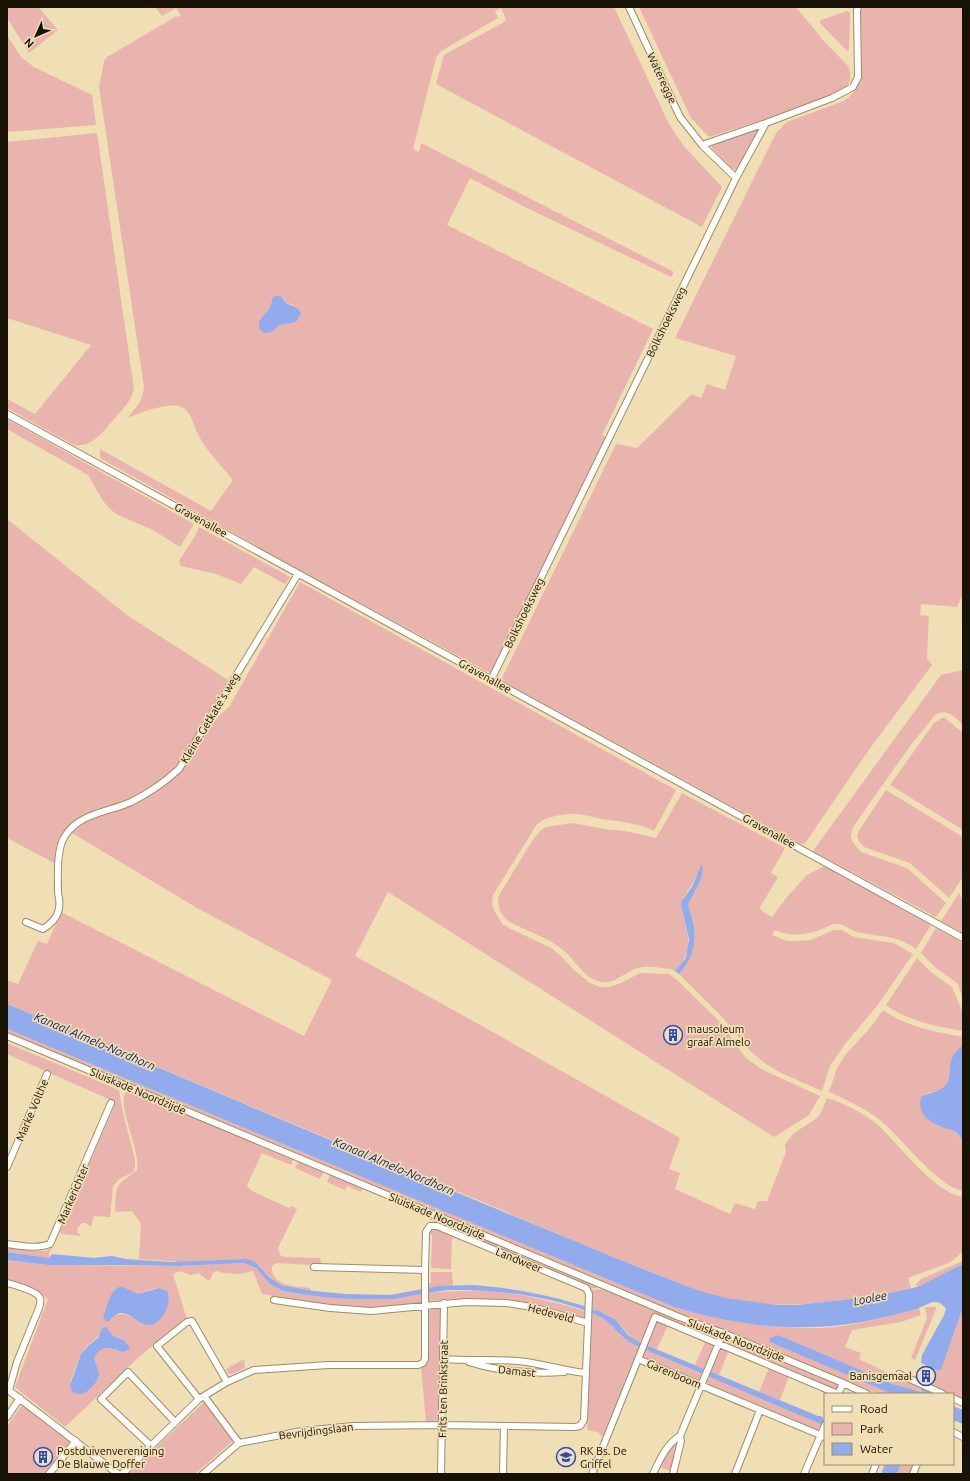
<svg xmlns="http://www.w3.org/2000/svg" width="970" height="1481" font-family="Ubuntu,sans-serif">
<rect width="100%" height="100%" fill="#f0deb4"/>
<!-- green -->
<path fill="#e9b4ad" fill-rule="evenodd" d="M7 7H38L58 30 29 53 7 18Z
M155 7H614L669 124 683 145 722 187 702 227 436 84 444 55 504 22 506 19 501 8 495 11 498 18 441 51 436 58 413 149 419 152 421 143 674 272 671 277 525 207 470 178 447 225 653 329 602 435 607 438 495 667 490 673 303 572 100 458V449L211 511 233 480C222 466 207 452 199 436 194 428 193 416 185 409 174 399 140 413 127 418 137 407 142 402 144 387L99 87 104 61 107 57 175 17 181 16 176 8 162 16ZM281 296 286 302 296 307 283 324 264 333C252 324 263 318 268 309 270 306 272 302 273 298Z
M639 7H796L822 39 849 67C851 75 851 83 845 89L776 116 709 137 691 118Z
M864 7H963V594L957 607 921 604 920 615 929 616 927 658 932 665 868 751 808 839 804 844H801L501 680 616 444 637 448 692 394 701 398 707 384 725 390 736 356 675 338 776 133 787 122 844 101C852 96 856 90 858 81V15Z
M847 11 850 13 849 50 847 51 820 23 821 20Z
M7 35 21 57 34 67 92 95 96 125 7 132Z
M758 128V131L737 171 730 167 712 148V144Z
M97 133 134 389C131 401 124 408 116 417 105 429 93 448 74 445L7 408V399L35 414 91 345 7 318V142Z
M7 419 194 524 180 547 153 530 116 514 107 506 100 496 88 475 7 429Z
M7 519 127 615 228 680 200 728 194 741 179 763 168 775 158 783 131 798 85 815 73 823 56 864 7 838Z
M199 527 290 577 285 584 254 567 241 584 216 574 181 566 179 561 195 536Z
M300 582 676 790 654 831C640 824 625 822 609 820 598 819 586 814 575 814 562 814 548 816 537 824L493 895 492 904 495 912 503 925 551 948 560 955 574 970 590 983 600 987H609L621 983 640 973 669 974 676 979 720 1022 746 1058 763 1070 820 1096 809 1115 774 1137 388 892 355 956 475 1022 680 1138 669 1169 680 1173 675 1189 730 1214 735 1203 755 1209 758 1201H767L786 1152 785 1144 794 1133 816 1119 822 1111 827 1098C845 1103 865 1114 879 1126 900 1146 935 1193 963 1197V1251L951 1262 908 1278 911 1288C852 1301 784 1312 724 1298 697 1292 672 1280 647 1270 594 1250 542 1227 490 1205 329 1139 168 1072 7 1004V980L18 984 38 941 47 944 61 912 304 1036 332 980 197 908 72 833C86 818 106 816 124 808 141 801 157 792 171 781 180 774 185 764 191 754 202 738 213 719 229 707Z
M963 670V725C954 716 947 708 935 715L910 746 860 817 852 829 851 837 854 844 861 852 907 868 946 903 936 917 813 851 941 675Z
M942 718H945L963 733V830L890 785 934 723Z
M886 790 963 837V877L949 898 910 863 864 847 859 841 857 837 858 832Z
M682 793 785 848 771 873 778 877 759 909 772 917 787 897 807 875 825 866 931 925 916 949C894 933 880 938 857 932 850 930 845 924 837 924 833 923 827 927 823 929 806 935 792 937 775 930L772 935 787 941H798L811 940 834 930H842L854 937 894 943 913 954 877 1006 845 1044 830 1066 822 1091 781 1073 766 1064 750 1051 724 1019 679 974C694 958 698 939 692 918 691 913 689 910 688 905L696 890 700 867C696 883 684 892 681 906 686 932 697 950 675 971L671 969C661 968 647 965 638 968 625 971 616 984 601 982 584 979 575 959 562 949 550 940 536 934 522 928 517 925 510 923 506 919 500 914 498 905 498 897L532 841 541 830 546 827 573 823 604 829 625 831 656 838Z
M959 893 963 901V933L941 921Z
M936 928 963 943V998L957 983 936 968 921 953Z
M917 958 932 973 952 987 963 1013V1031C936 1026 909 1022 886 1005Z
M883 1010C907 1027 935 1032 963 1037V1047C960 1048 958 1049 956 1052 946 1064 953 1079 945 1087 941 1091 933 1092 927 1093L934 1123C942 1127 954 1129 959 1136 967 1144 963 1179 963 1191 938 1187 901 1137 880 1120 865 1108 847 1100 829 1092L837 1068 846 1054 870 1028Z
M7 1029 674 1307C721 1321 770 1329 820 1328 853 1327 887 1317 919 1308L921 1315 901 1322 852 1330 845 1347 861 1353 859 1359 894 1376 938 1394H934L932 1392 931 1394 927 1390C914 1398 797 1344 778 1335L769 1341 892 1394H879L722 1330 701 1323 7 1033Z
M7 1043 119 1090 123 1113 135 1159V1167L133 1172 118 1180 113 1186 110 1217 94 1216 91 1227 86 1223H82L77 1229 78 1233 81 1236 61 1234 60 1232 114 1107 113 1101 7 1054Z
M130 1090 294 1158 291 1165 262 1153 247 1185 248 1187 252 1191 289 1208 292 1206 297 1209 278 1248 280 1255 284 1257 320 1258 321 1262 320 1264 312 1265 276 1263 272 1266C270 1286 295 1286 310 1288V1290L278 1284 263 1271 245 1259 181 1262 139 1259 141 1224 132 1211 115 1212 116 1191 119 1184 137 1170C141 1150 118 1110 125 1093Z
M299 1160 324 1171 320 1179 295 1168Z
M331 1173 363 1187 361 1192 347 1186 345 1190 327 1182Z
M429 1215 601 1287 589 1289 588 1286 578 1281 430 1220Z
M434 1228 459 1238H452L451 1269 431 1268 432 1235 429 1234C429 1231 431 1229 434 1228Z
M53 1247 49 1253V1258L7 1252V1248L40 1251H46Z
M7 1260 48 1265 179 1266 244 1263 256 1268 270 1284 283 1291 322 1297 412 1296 422 1294 423 1301 418 1303 386 1307H344L294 1300 262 1294 253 1271 239 1274 224 1273 216 1271 213 1273 210 1280H207L199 1273 190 1275 181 1271 173 1274 187 1319C142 1350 105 1390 65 1427L15 1387 48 1299 39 1292 7 1280ZM121 1286 138 1294 156 1288 168 1292C171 1303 165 1313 158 1322L156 1323 134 1318 124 1314 116 1315 111 1320H106L104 1318C107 1307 109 1290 121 1286ZM104 1329 109 1332 113 1336 126 1341 127 1346 124 1352C114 1350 105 1343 97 1353 96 1355 94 1358 94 1362 94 1368 101 1373 98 1380 96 1384 92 1387 89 1390L70 1385C73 1372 79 1355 88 1345 94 1340 99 1336 104 1329Z
M963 1261 961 1266 917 1287 916 1284 921 1279Z
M431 1272H452L453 1286 429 1288 428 1283H431Z
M606 1289 725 1335 839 1384 840 1385 838 1392 655 1316 642 1343C626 1336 627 1329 615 1320 608 1314 599 1312 591 1309L590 1290Z
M483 1290C520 1294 552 1300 587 1312L586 1319 584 1320C534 1303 482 1295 430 1301L428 1299 429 1293 433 1292Z
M925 1307H936V1309L915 1360 911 1358 927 1318Z
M963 1307V1400L953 1396V1394H949L929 1384 934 1370 930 1368V1367L941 1370Z
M431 1308H441L440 1417 436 1422H426L421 1367 426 1366 429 1310Z
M591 1313 607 1321 624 1338 640 1348 603 1436 599 1435 600 1433 588 1430 587 1427Z
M658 1320 668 1325 657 1349 648 1345 649 1339Z
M706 1340 714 1345V1347L704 1369 695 1365Z
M721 1348 729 1350 719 1375 711 1372 718 1352Z
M644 1349 704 1375 701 1381 699 1380 642 1358V1356Z
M244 1359 245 1368 232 1374H228L226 1369Z
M769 1368 789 1376 780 1400 759 1392Z
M708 1376 823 1425 819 1431 706 1384Z
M205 1401 234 1440 195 1474H128Z
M23 1404 72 1441 45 1474H7V1426Z
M678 1440 671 1471 659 1467 671 1447Z
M901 1464H914L909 1474H897Z"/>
<!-- water -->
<path fill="#91abec" d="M276 296H281C283 299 285 302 288 304 294 307 299 307 301 314L296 322 280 325 271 332 264 333 260 330C256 320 263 317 268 310 270 306 272 302 273 297Z
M701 865 703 867 701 879 688 905C689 910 691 913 692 918 698 939 694 958 679 974L675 971 686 958 689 939 681 906 682 901 693 885Z
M7 1004 335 1142 613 1257 694 1289 725 1298 777 1305H798L870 1297 917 1287 963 1264V1307L941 1370H936L921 1363 922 1355 944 1315 946 1309C943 1305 941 1303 936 1302 929 1302 923 1307 916 1309 899 1314 881 1318 863 1322 798 1333 737 1326 674 1307L7 1029Z
M961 1047H963V1143C961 1138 959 1134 954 1131 950 1129 946 1129 942 1127 928 1122 917 1113 921 1097 928 1093 938 1092 944 1087 955 1078 943 1060 961 1047Z
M7 1252 49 1258 52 1254 94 1258 112 1256 126 1259 171 1262 245 1259 254 1261 270 1278 281 1285 314 1291 346 1294 390 1295 423 1289 422 1294 393 1299H352L322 1297 283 1291 270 1284 256 1268 244 1263 179 1266 123 1265H48L7 1260Z
M473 1285C503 1287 531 1292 560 1299 572 1303 584 1305 596 1311L597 1310 616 1320 628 1335 639 1342 818 1416H821L825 1420V1426L639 1347C633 1344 628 1341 623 1337 615 1330 610 1322 600 1317 563 1299 512 1292 471 1290 458 1290 442 1289 429 1293V1288L438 1286Z
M121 1286 138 1294 159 1288 167 1291C173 1301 163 1325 149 1325 138 1325 131 1312 120 1313 115 1314 111 1320 108 1322L106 1321 103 1318C107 1307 109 1290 121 1286Z
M104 1327 107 1328 113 1336 126 1341 125 1342 130 1347 129 1349 124 1352C115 1350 106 1344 98 1352 90 1360 98 1365 99 1374 99 1383 86 1395 78 1394 72 1393 71 1390 70 1385L81 1354 89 1345 98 1338 101 1330Z
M778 1335 893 1384 922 1392 921 1389H923L925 1391 927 1390 931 1394 932 1392 934 1394H892L770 1342 769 1339Z
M953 1406 963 1410V1424L953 1420Z
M885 1464H901L897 1474H881Z"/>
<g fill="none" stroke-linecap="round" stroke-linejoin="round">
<!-- minor casing -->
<g stroke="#9e8d66" stroke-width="8">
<path id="minor" d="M629 7 680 117 702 145 736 178
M702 145 766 123 832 98 853 87 858 77 857 11 858 7
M7 414 963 938
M491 680 736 178 766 123
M26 922 43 929C50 925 58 917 59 908 60 903 59 897 58 893 58 877 56 849 65 836 79 813 109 812 131 802 149 793 165 782 179 769L298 574
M7 1036 679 1317 723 1333 843 1383 867 1394
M7 1167 47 1074
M7 1244C21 1246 37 1249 50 1244L111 1103
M314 1267 425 1270 426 1232 430 1226H437L586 1288 589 1294 588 1323
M7 1283C14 1285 37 1291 40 1298 41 1301 40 1305 39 1308L17 1362 9 1390
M444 1359C469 1361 493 1359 518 1361 541 1363 563 1371 586 1373
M638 1359 825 1437
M469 1362C500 1372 532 1374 564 1372
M899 1374 943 1394
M7 1389 118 1474
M204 1396 239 1443
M953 1398 963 1403
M199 1399 157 1346 187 1322 192 1321 193 1323 227 1382
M7 1417 20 1398
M953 1432 963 1437
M151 1446 101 1399 128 1372 175 1422
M49 1474 76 1441
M122 1474 199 1399 227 1382 254 1370 328 1365H418L423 1363 425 1359V1270
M203 1474 239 1443 302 1431 353 1426 442 1425 575 1427 580 1426 584 1420 588 1323 532 1307 506 1303 466 1302 371 1311 330 1308 274 1300
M441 1474 444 1303
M503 1474 504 1426
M592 1474 655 1317 838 1394 843 1383
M653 1474C659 1461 667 1443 680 1436L723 1333
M673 1474 681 1441 680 1436
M735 1474 760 1410
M804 1474 825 1425
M872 1474 876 1464
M913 1474 917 1464"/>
</g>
<!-- minor -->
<use href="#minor" stroke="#fff" stroke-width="6"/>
</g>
<!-- icons -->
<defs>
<g id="building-ring" transform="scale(1)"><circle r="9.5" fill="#f0deb4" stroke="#2d4aba" stroke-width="1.5"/><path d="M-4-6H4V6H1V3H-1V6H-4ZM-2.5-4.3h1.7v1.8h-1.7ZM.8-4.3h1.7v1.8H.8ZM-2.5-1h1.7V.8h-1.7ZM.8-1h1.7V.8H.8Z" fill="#2d4aba"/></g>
<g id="school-ring" transform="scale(1)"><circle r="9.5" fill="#f0deb4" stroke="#2d4aba" stroke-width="1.5"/><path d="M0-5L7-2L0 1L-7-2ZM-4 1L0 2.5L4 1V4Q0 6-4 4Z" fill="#2d4aba"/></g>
</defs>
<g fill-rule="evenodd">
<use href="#building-ring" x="673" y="1035"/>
<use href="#building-ring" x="926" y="1376"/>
<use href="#building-ring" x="43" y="1457"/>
<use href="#school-ring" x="566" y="1457"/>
</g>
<g text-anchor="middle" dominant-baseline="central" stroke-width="3.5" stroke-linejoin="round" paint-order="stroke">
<!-- street labels -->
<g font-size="11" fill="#181204" stroke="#f0deb4">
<text transform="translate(662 78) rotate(65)">Wateregge</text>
<text transform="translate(666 322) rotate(-64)">Bolkshoeksweg</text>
<text transform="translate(201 520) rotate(29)">Gravenallee</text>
<text transform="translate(524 613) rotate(-64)">Bolkshoeksweg</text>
<text transform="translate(485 676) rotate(29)">Gravenallee</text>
<text transform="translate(210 718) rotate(-59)">Kleine Getkate's weg</text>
<text transform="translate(769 831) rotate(29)">Gravenallee</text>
<text transform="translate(138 1091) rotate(23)">Sluiskade Noordzijde</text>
<text transform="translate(32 1110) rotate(-67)">Marke Volthe</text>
<text transform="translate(73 1194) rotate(-67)">Markerichter</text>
<text transform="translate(437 1216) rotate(23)">Sluiskade Noordzijde</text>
<text transform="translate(519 1260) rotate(22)">Landweer</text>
<text transform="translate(551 1313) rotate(15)">Hedeveld</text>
<text transform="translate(736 1340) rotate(21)">Sluiskade Noordzijde</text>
<text transform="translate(517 1371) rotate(6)">Damast</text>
<text transform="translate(674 1374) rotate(23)">Garenboom</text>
<text transform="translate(443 1389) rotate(-89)">Frits ten Brinkstraat</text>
<text transform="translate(316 1431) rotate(-7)">Bevrijdingslaan</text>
</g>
<!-- poi labels -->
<g font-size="11" fill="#181204" stroke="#f0deb4" text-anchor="start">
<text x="687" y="1029">mausoleum<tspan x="687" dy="13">graaf Almelo</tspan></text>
<text x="912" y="1376" text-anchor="end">Banisgemaal</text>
<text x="57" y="1451">Postduivenvereniging<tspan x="57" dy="13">De Blauwe Doffer</tspan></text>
<text x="580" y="1451">RK Bs. De<tspan x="580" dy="13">Griffel</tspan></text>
</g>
<!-- water labels -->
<g font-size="12" font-style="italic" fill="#14256f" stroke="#f0deb4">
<text transform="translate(95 1041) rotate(23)">Kanaal Almelo-Nordhorn</text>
<text transform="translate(394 1166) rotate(23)">Kanaal Almelo-Nordhorn</text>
<text transform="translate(870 1298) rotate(-11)">Loolee</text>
</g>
</g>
<!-- border -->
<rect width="970" height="1481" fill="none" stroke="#181204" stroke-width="16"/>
<!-- legend -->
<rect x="824" y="1393" width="130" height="72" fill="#f0deb4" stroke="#9a8c6e"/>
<rect x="832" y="1406" width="20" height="6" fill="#ffffff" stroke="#9a8c6e"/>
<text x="860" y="1413" font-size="12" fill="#181204">Road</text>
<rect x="832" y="1423" width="20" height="12" fill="#e9b4ad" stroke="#9a8c6e"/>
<text x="860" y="1433" font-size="12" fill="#181204">Park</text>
<rect x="832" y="1443" width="20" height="12" fill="#91abec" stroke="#9a8c6e"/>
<text x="860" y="1453" font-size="12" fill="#181204">Water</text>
<!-- north arrow -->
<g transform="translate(36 36) rotate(225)" stroke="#f0deb4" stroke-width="3" paint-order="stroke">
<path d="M0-3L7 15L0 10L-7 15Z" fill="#181204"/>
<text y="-6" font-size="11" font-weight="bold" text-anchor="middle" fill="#181204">N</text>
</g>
</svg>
